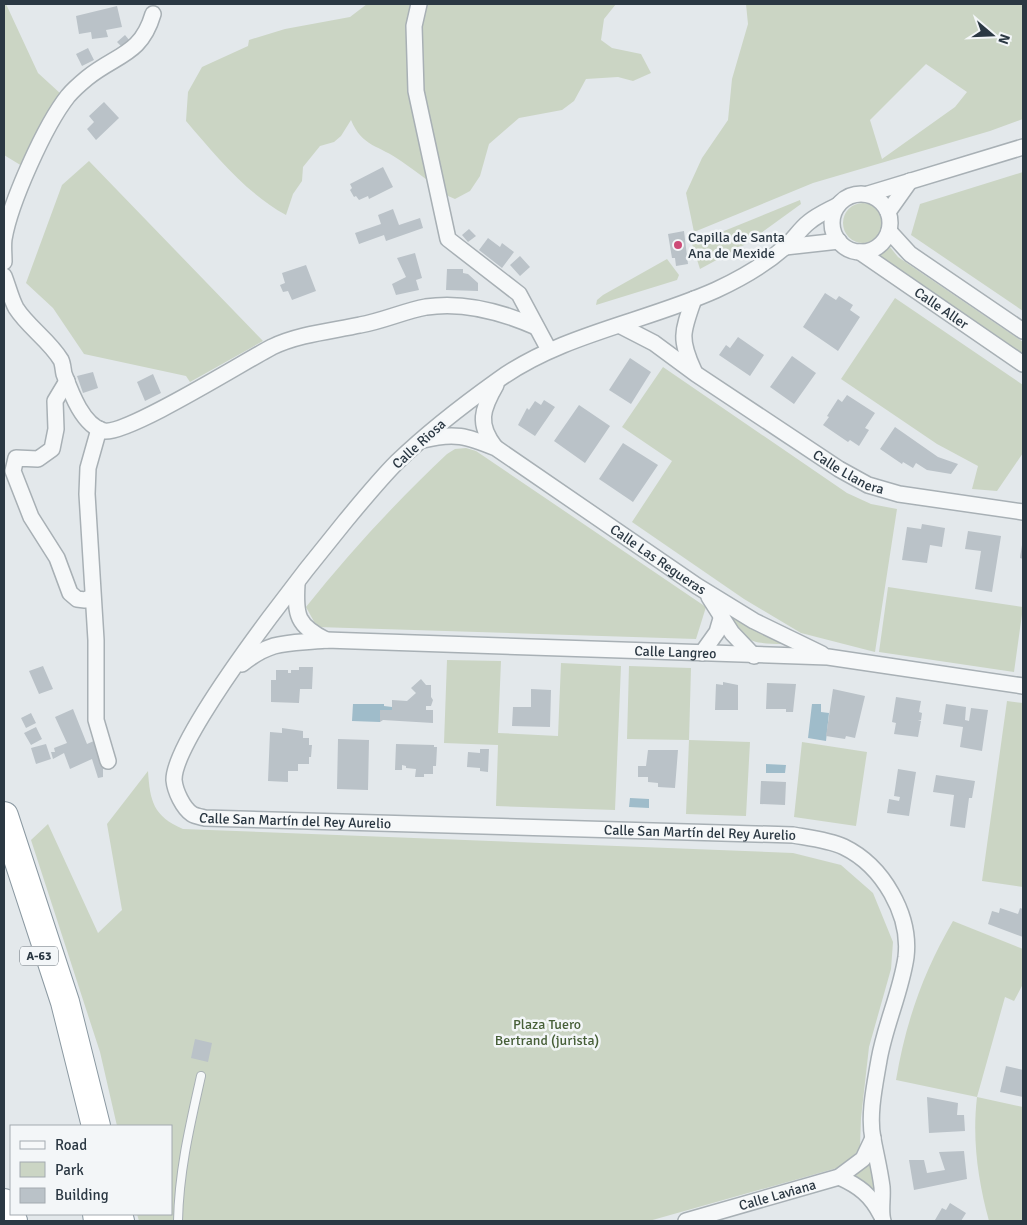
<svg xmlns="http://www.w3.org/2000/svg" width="1027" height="1225" font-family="Signika,sans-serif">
<rect width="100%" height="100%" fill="#e3e8eb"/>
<!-- green -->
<path fill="#cbd5c4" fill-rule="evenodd" d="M4 4H6L38 73 61 94 22 166 4 155Z
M367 4H616L604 19 601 40 612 48 641 54 651 73 633 81 618 77 586 79 574 101 562 110 519 118 489 144 480 176 470 191 455 199 448 196C433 184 417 172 401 161 379 145 362 147 351 120L341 136 334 142 320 146 303 167 302 181 293 194 286 215C246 193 216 156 186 121L188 92 202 67 248 46 249 40 285 29 350 17Z
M746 4H1023V119L990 131 813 183 694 232 686 193 702 158 728 120 732 79 748 24ZM926 64 967 92 955 107 882 159 870 120Z
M89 161 263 341 190 382 186 376 84 354 53 308 26 283 62 185Z
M1023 172V311L911 235 920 204Z
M800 200 801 204 746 244 700 269 692 244Z
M843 223a20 20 0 1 1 40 0a20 20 0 1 1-40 0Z
M890 247 898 257 1023 342V355L879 256Z
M667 259 679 275 677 280 596 305 597 300 603 295Z
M895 298 1023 385V453L997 491 972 489 978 466 937 444 841 379Z
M663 367 847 493 871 504 897 509 875 652 801 633 744 599 632 522 672 461 622 427Z
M466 448 476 451 706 607 696 639 317 627 306 607C350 552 396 502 447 454L455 449Z
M888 587 1023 607 1014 672 879 652Z
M732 613 783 641V644C753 643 746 644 731 617Z
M447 660 501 661 498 733 558 736 561 663 621 666 615 810 496 806 498 745 444 743Z
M629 666 691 668 689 740 750 742 746 816 686 814 689 740 627 739Z
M1007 701 1023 703V887L982 881Z
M802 742 867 752 856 826 794 817Z
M148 771C150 801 153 816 183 829L793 853 841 865 873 893 893 942 891 969 869 1047 861 1118 860 1147 851 1160 837 1168 649 1221H139L137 1214H171V1126H117L100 1052 31 840 48 824 98 933 122 910 107 824Z
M953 921 1023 949V984L1014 1001 1005 997 977 1097 1023 1107V1221H989C978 1180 972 1140 977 1097L896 1080C906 1021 923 973 953 921Z
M871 1155 875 1192 865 1183 850 1176Z"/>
<!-- water -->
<path fill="#9fbcca" d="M353 704H384V706L392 707V710H380V722L352 721Z
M812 704H821V712L829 713 826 741 808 738Z
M766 764 786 765 785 773H766Z
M630 798 649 799V808L629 807Z"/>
<!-- building -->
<path fill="#bac2c8" d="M117 6 122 27 106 30 108 37 92 39 91 32 79 34 76 16Z
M125 35 130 41 123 48 117 42Z
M88 48 94 60 82 66 76 54Z
M104 102 119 118 96 140 87 129 94 122 89 116Z
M383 167 393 187 369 199 368 196 359 200 356 196 354 197 350 190 352 188 350 184Z
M393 209 399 225 420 218 423 228 386 241 384 235 359 244 355 233 381 224 378 215Z
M469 229 476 236 468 242 462 235Z
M684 231 688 264 676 266 675 258H672L668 234Z
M488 238 500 247 502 243 514 252 502 268 479 250Z
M415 253 422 278 416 280 419 290 396 295 392 284 406 277 397 258Z
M520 256 530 267 520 276 510 265Z
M306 265 316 291 292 300 288 291 283 292 280 285 285 283 282 273Z
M447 269H463V273L468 274 478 283V291L446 290Z
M825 293 836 300 839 296 853 305 850 310 860 317 838 351 803 327Z
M738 337 764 355 750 376 719 355 726 345 730 348Z
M792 356 816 373 794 404 770 387Z
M630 358 651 372 631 404 609 390Z
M93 372 98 388 83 393 77 376Z
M153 374 161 393 145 401 137 382Z
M847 395 875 413 865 428 869 430 859 446 850 440 848 442 823 425 829 417 827 416 838 399 842 402Z
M544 400 555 407 535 436 518 425 527 408 529 410 535 401 541 405Z
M579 405 610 426 585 463 554 441Z
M895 427 938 457 958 464 951 474 927 470 916 463 913 468 903 462 902 464 880 449Z
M623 443 658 465 633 502 599 479Z
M922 524 945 528 942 547 930 545 927 563 902 560 907 527 921 529Z
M968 531 1001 536 992 592 975 589 981 551 965 549Z
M1022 545H1023V559L1020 558Z
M43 666 53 689 39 694 29 671Z
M299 667H313L312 689H300L299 703 271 702V680H276V670H288V673H291V670H299Z
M421 679 426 685H431V697L433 700 431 706H426V710H433V723L383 720 380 722V710H392V700L407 701 416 693 411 688Z
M723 682 738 685V710H715L716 684 723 685Z
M767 683 796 684 793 712H786V709H766Z
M531 689 551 690 550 727 512 726 513 707H531Z
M833 689 865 696 855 738 846 736 845 739 826 736Z
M896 697 921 701 919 712 922 713 921 720 918 721H921L918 737 894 734 896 723 892 722Z
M946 704 966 707 965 720 969 721 971 708 988 710 982 751 960 747 963 727 943 724Z
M73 709 87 744 96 740 103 760V777L98 778 92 759 70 769 64 753 53 759 51 752H55L54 748 67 743 55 717Z
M31 713 36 723 26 728 21 718Z
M36 727 42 739 31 745 24 733Z
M282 728 303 731V738H309V745H312L311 757H309V764H298V771H288V782L268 781 270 732 282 733Z
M338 739 369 740 368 790 337 789Z
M46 744 51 759 36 764 31 748Z
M396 744 434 745V747H437L436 766H433V774H424V777H415L416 769 406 768V766L402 765V770H395Z
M480 749H489L488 772 480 771V768L467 767 468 752 480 753Z
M648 750H678L675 788 658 787V783L648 782V777H638V766H646Z
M898 769 916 772 909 816 887 813 889 799 899 801 900 797 894 796Z
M936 775 975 781 972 798H969L965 828 950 826 954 795 933 792Z
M761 781 786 782 785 805 760 804Z
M1000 908 1018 914 1020 908 1023 909V937L988 924 992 911 999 913Z
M195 1039 212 1043 208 1062 191 1058Z
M1006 1066 1023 1070V1097L1000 1092Z
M927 1097 958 1103 957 1115H964L965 1131 929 1133Z
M964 1151 967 1179 914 1190 909 1160H924L927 1173 945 1170 939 1152Z
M950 1203 966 1213 961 1221 935 1220 942 1208 946 1210Z"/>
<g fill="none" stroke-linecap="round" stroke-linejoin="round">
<!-- lane casing -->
<g stroke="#a8b0b5" stroke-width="10">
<path id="lane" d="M178 1221C179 1171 190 1125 201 1076"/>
</g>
<!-- street casing -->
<g stroke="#a8b0b5" stroke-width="18">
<g id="street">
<path d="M419 4 414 26 416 91 448 239 519 294 549 350"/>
<path d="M868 194 1023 147"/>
<circle cx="861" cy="223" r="29"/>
<path id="s1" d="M838 205C829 210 817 215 809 222 800 229 794 239 786 246 766 264 740 279 716 290 645 322 562 334 498 380 463 405 428 432 397 462 355 504 173 730 174 780 175 791 183 808 192 814 195 816 201 817 205 818L793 835C810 838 829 840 844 847 883 866 911 915 906 957 901 992 885 1025 879 1060 875 1084 868 1115 873 1139 876 1155 880 1171 882 1187 883 1199 880 1211 883 1221"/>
<path d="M888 212 910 181"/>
<path d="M889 231 910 254 1023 331"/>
<path d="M785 247 839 241"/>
<path id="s2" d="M860 252 1023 364"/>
<path d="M4 262C4 254 3 246 4 239 10 203 45 125 68 96 73 90 81 83 87 78 117 54 141 55 153 14"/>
<path d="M4 276C8 286 11 299 16 308 28 327 49 340 61 360 63 364 63 370 64 374 71 393 83 426 104 431 127 435 245 361 272 347 299 334 332 331 360 325 383 321 404 311 426 307 464 301 502 312 536 327"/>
<path d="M694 299C682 332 679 339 694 371"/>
<path id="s3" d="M621 326 654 343 696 374 839 469 868 485 899 494 1023 512"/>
<path d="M67 381 55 401 56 429 52 449 38 459 16 458 13 471 31 517 57 558 70 593 77 599 85 600 92 597"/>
<path d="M99 429 88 468 87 494 96 640V720L108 761"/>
<path id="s4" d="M423 440C454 432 467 436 496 448L697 586 754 621 822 654"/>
<path d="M495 447C477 424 482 409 496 385"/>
<path d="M297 584C295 616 297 625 326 640"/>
<path d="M709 597 732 633 754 656"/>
<path d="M702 653 717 632 722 615"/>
<path id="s5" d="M242 664C273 639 289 644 326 640L828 657 1023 686"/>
<path d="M839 1177C859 1186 871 1195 881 1215"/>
<path id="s6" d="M686 1221 839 1177 863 1159 873 1138"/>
</g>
</g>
<!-- highway casing -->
<g stroke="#8a98a1" stroke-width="30">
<path id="highway" d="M4 816 65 1002 96 1126
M4 1203 13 1221
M97 1214 98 1221
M118 1214 120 1221"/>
</g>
<!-- lane -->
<use href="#lane" stroke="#f6f8f9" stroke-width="8"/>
<!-- street -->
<use href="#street" stroke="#f6f8f9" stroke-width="15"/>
<!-- highway -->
<use href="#highway" stroke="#fff" stroke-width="28"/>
</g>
<!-- markers -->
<circle fill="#cd4b77" stroke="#f3f6f8" stroke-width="2" cx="678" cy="245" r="5"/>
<g text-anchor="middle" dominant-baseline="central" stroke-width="5" stroke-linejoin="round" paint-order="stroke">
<!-- shield labels -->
<rect fill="#f3f6f8" stroke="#677179" stroke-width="1" x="20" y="946.5" width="38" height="19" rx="4"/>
<g font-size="12" font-weight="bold" fill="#2b3843">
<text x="39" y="956">A-63</text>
</g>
<!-- poi labels -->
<g font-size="14" fill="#2b3843" stroke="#f3f6f8" text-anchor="start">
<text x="688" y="237">Capilla de Santa<tspan x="688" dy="16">Ana de Mexide</tspan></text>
</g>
<!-- street labels -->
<g font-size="14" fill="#2b3843" stroke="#f3f6f8">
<text stroke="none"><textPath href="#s2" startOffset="99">Calle Aller</textPath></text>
<text transform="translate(419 444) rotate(-42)">Calle Riosa</text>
<text stroke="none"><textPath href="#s3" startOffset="271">Calle Llanera</textPath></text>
<text stroke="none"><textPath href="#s4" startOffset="272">Calle Las Regueras</textPath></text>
<text stroke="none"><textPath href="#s5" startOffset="439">Calle Langreo</textPath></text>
<text stroke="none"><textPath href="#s1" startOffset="1051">Calle San Martín del Rey Aurelio</textPath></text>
<text stroke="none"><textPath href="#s1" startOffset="1456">Calle San Martín del Rey Aurelio</textPath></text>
<text stroke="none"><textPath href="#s6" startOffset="95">Calle Laviana</textPath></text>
</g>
<!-- park labels -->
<g font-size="14" fill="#475f38" stroke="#f3f6f8">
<text x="547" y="1024">Plaza Tuero<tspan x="547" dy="16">Bertrand (jurista)</tspan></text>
</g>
</g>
<!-- border -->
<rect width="1027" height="1225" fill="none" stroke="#2b3843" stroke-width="10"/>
<!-- legend -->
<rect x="10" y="1125" width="162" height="90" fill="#f3f6f8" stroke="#a3aab0"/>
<rect x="20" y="1141" width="25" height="8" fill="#f6f8f9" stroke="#a3aab0"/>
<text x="55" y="1150" font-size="15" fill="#2b3843">Road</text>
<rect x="20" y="1162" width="25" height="15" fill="#cbd5c4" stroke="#a3aab0"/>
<text x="55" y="1175" font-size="15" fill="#2b3843">Park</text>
<rect x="20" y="1188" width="25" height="15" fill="#bac2c8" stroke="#a3aab0"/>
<text x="55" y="1200" font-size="15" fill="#2b3843">Building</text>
<!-- north arrow -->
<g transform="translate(992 35) rotate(109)" stroke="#f3f6f8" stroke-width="4" paint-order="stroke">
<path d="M0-4L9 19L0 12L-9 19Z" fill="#2b3843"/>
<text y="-8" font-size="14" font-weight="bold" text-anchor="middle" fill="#2b3843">N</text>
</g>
</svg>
